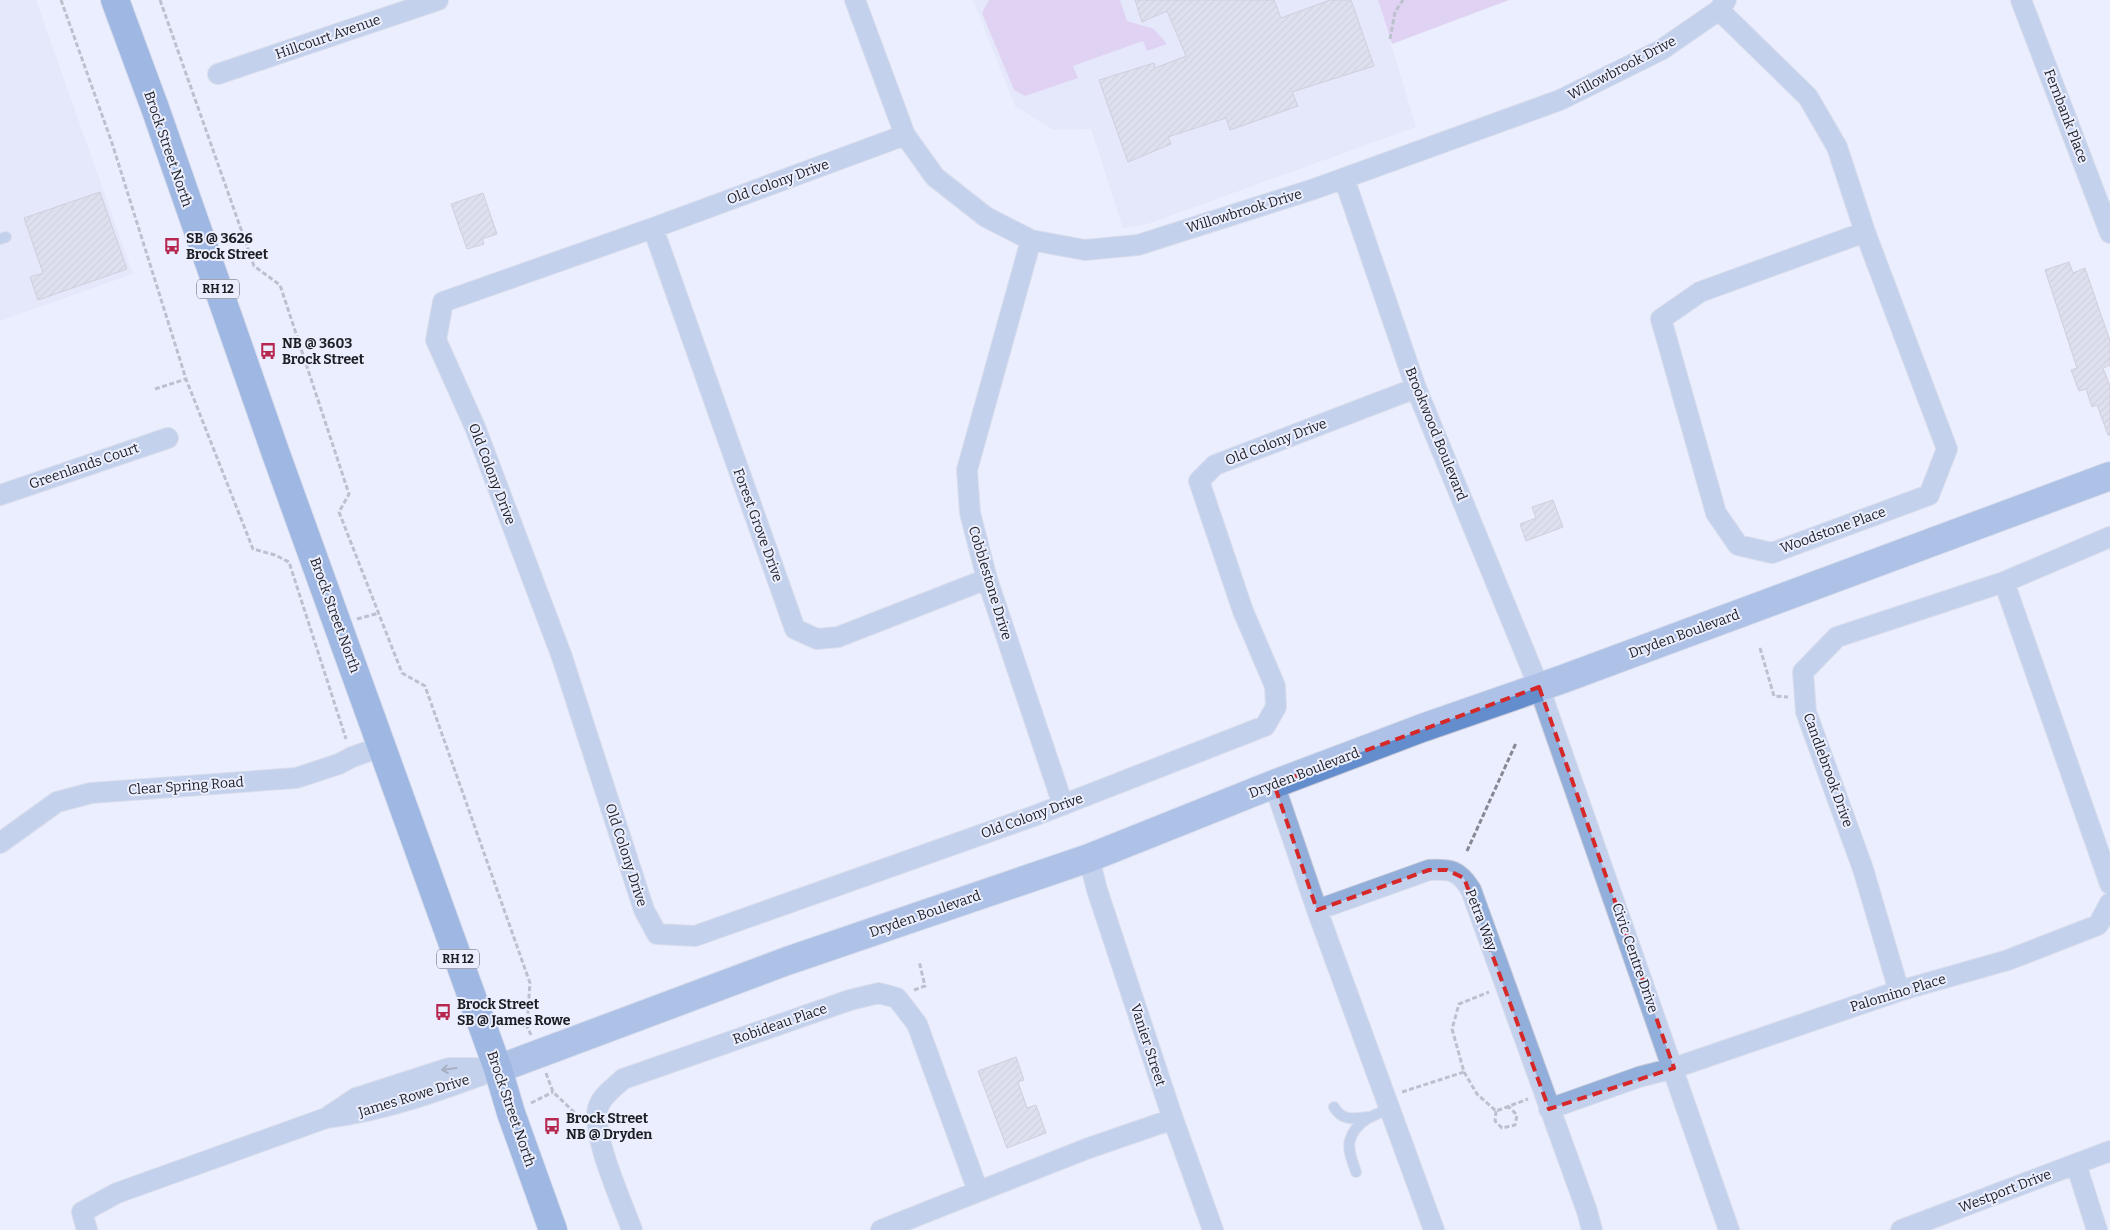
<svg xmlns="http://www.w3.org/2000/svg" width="2110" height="1230" font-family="Bitter,serif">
<defs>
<pattern id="building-hatch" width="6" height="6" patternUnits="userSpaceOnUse" patternTransform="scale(1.25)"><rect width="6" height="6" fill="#d1cedd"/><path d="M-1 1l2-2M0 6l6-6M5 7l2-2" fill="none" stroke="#b3b0be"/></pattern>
</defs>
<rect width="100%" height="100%" fill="#ebeefe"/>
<!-- built -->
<path fill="#dde1f8" d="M0 0H36L133 274 0 321Z
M973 0H1378L1416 127 1148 224 1123 229 1091 129 1053 130 1015 106Z"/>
<!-- green -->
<path fill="#d2afe4" d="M989 0H1120L1127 21 1154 29 1167 44 1147 51 1143 41 1073 66 1078 78 1025 96 1014 90 982 13Z
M1378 0H1509L1392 44Z"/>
<!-- building -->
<path fill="url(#building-hatch)" stroke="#aba8b6" d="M1135 0H1274L1281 18 1330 0H1351L1374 66 1292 92 1298 106 1230 130 1226 118 1168 137 1171 144 1128 162 1099 80 1154 63 1155 68 1186 56 1167 11 1142 22Z
M100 192 127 269 38 300 30 277 43 273 24 218Z
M483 193 497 234 482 239 484 244 467 249 451 204Z
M2069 262 2073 273 2085 268 2110 341V365L2103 368 2110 386V435H2108L2097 405 2092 407 2086 389 2079 391 2071 370 2077 368 2045 270Z
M1553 500 1563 527 1526 541 1520 524 1536 518 1532 507Z
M1016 1057 1024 1080 1018 1082 1027 1108 1036 1105 1046 1133 1007 1148 978 1071Z"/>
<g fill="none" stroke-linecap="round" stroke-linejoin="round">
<!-- lane casing -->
<g stroke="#c6c9d7" stroke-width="12">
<path id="lane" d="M0 239 6 237
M1334 1107C1342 1121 1353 1119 1367 1117
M1356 1172C1353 1163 1347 1149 1350 1140 1356 1121 1373 1115 1390 1109"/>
</g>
<!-- street casing -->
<g stroke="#c6c9d7" stroke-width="22">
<path id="street" d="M855 0 905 135 935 177 986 217 1031 240 1085 250 1138 245 1314 189 1560 100 1661 50 1719 10 1726 0
M2021 0 2110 233
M1719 10 1808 97 1837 147 1865 232 1947 449 1929 495 1772 553 1738 545 1716 513 1661 319 1700 292 1865 232
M218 74 438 0
M905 135 653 228 443 302 436 340 475 427 562 657 644 910 657 934 695 936 1034 816 1265 726 1276 707 1275 686 1243 611 1199 481 1215 465 1416 388
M1344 178 1416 388 1539 687 1729 1230
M653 228 795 629 817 639 838 637 987 579
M1031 240 967 470 970 513 987 579 1063 805
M0 495 168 438
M2004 582 2110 884
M1274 784 1317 910 1434 1230
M0 843 57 802 91 793 296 778 339 764 352 757 381 747
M1089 858 1097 890 1173 1119 1213 1230
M1317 910 1429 870C1451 869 1459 870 1471 890L1587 1211 1592 1230
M1899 991 1863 869 1806 712 1803 672 1837 637 2004 582 2110 537
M1549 1109 1639 1077 1674 1068 1899 991 2008 960 2098 925 2110 903
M329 1116 356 1098 449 1068H488
M2076 1164 2097 1230
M87 1230 82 1212 117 1193 326 1118C385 1111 442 1090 498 1069
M632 1230C622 1202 591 1135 598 1108 601 1096 615 1087 623 1079L850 1000 879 993 897 998 917 1024 978 1191
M881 1230 1086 1149 1173 1119
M1901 1230 2110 1151"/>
</g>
<!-- secondary casing -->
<g stroke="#c6c9d7" stroke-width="30">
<path id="secondary" d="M498 1069 787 961 1089 858 1274 784 1422 728 1563 679 2110 476"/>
</g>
<!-- primary casing -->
<g stroke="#c6c9d7" stroke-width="30">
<path id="primary" d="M115 0 155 108 276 454 498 1069 511 1113 553 1230"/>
</g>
<!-- path -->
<path stroke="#868893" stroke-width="3" stroke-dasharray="5 2.5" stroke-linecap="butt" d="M61 0 112 143 186 379 253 549 275 555 289 562 346 739
M160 0 254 266 280 285 349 494 339 512 402 673 425 686 530 983 527 1026 531 1035
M1390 39 1395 12 1403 0
M155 389 186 379
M357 619 379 613
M1760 648 1774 696 1788 697
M1467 851 1516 743
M914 990 925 986 919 961
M505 1023 527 1026
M1464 1072 1477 1094 1496 1111 1528 1099
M546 1073 553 1092 576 1114 578 1118
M1402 1092 1464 1072 1452 1029 1459 1004 1489 992
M531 1103 553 1092
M1496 1111 1495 1121 1502 1128 1515 1125 1517 1115 1508 1106"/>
<!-- lane -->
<use href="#lane" stroke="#92aeda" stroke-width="10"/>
<!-- street -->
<use href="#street" stroke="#92aeda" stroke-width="20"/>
<!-- secondary -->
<use href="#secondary" stroke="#648dcd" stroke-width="28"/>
<!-- primary -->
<use href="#primary" stroke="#4275c3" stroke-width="28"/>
</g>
<!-- one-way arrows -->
<defs><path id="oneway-shaft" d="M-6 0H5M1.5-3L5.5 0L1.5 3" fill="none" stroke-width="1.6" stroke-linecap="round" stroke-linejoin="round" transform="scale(1.25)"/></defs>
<use stroke="#525f76" href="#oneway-shaft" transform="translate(449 1069) rotate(172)"/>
<!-- marked area -->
<path d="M0 0H2110V1230H0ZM1539 687 1674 1068 1549 1109 1464 878 1447 870H1429L1317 910 1274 784Z" fill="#ebeefe" fill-opacity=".55" fill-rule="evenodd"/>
<path fill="none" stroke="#d62828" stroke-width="4" stroke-dasharray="10 6" stroke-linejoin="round" d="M1539 687 1674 1068 1549 1109 1464 878 1447 870H1429L1317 910 1274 784Z"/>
<!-- icons -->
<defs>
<g id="bus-bare" transform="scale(1.35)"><path d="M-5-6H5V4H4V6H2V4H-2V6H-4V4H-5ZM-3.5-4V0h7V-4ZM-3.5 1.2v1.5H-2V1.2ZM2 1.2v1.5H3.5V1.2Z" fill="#b6264f" stroke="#ebeefe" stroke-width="2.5" paint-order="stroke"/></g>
</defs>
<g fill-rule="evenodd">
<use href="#bus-bare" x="172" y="246"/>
<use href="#bus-bare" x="268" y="351"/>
<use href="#bus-bare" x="443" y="1012"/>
<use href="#bus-bare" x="552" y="1126"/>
</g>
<g text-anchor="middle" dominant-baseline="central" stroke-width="4" stroke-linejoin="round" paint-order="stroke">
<!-- shield labels -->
<g fill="#ebeefe" stroke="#5b5c65" stroke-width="1">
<rect x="197" y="279.5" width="42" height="19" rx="4"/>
<rect x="437" y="949.5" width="42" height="19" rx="4"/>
</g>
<g font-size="12" font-weight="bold" fill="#1d1e24">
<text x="218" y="289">RH 12</text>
<text x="458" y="959">RH 12</text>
</g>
<!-- street labels -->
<g font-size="14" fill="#1d1e24" stroke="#ebeefe">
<text transform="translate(328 37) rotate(-19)">Hillcourt Avenue</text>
<text transform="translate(1622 68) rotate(-28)">Willowbrook Drive</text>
<text transform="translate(2066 116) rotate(69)">Fernbank Place</text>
<text transform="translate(168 149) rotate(71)">Brock Street North</text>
<text transform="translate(778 182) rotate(-20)">Old Colony Drive</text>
<text transform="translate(1244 211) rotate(-17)">Willowbrook Drive</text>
<text transform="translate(1436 434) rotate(68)">Brookwood Boulevard</text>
<text transform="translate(1276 442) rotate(-21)">Old Colony Drive</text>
<text transform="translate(84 466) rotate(-19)">Greenlands Court</text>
<text transform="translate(492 474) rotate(69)">Old Colony Drive</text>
<text transform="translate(758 525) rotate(70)">Forest Grove Drive</text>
<text transform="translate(1833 530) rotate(-20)">Woodstone Place</text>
<text transform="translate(990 583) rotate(73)">Cobblestone Drive</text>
<text transform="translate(335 615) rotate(70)">Brock Street North</text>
<text transform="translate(1684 634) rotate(-20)">Dryden Boulevard</text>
<text transform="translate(1828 770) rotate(70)">Candlebrook Drive</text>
<text transform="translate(1304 773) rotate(-21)">Dryden Boulevard</text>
<text transform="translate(186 786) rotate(-4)">Clear Spring Road</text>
<text transform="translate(1032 816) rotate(-20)">Old Colony Drive</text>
<text transform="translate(626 855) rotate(72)">Old Colony Drive</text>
<text transform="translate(925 914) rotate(-19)">Dryden Boulevard</text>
<text transform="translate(1481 920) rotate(69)">Petra Way</text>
<text transform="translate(1635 958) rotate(71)">Civic Centre Drive</text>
<text transform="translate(1898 993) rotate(-17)">Palomino Place</text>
<text transform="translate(780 1024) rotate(-19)">Robideau Place</text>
<text transform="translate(1148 1045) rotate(72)">Vanier Street</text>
<text transform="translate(414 1096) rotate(-17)">James Rowe Drive</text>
<text transform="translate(511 1109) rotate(71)">Brock Street North</text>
<text transform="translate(2005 1191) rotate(-21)">Westport Drive</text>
</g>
<!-- poi labels -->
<g font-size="14" font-weight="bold" fill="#1d1e24" stroke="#ebeefe" text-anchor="start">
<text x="186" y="238">SB @ 3626<tspan x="186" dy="16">Brock Street</tspan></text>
<text x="282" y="343">NB @ 3603<tspan x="282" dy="16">Brock Street</tspan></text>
<text x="457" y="1004">Brock Street<tspan x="457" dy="16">SB @ James Rowe</tspan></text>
<text x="566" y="1118">Brock Street<tspan x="566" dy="16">NB @ Dryden</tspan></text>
</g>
</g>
</svg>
